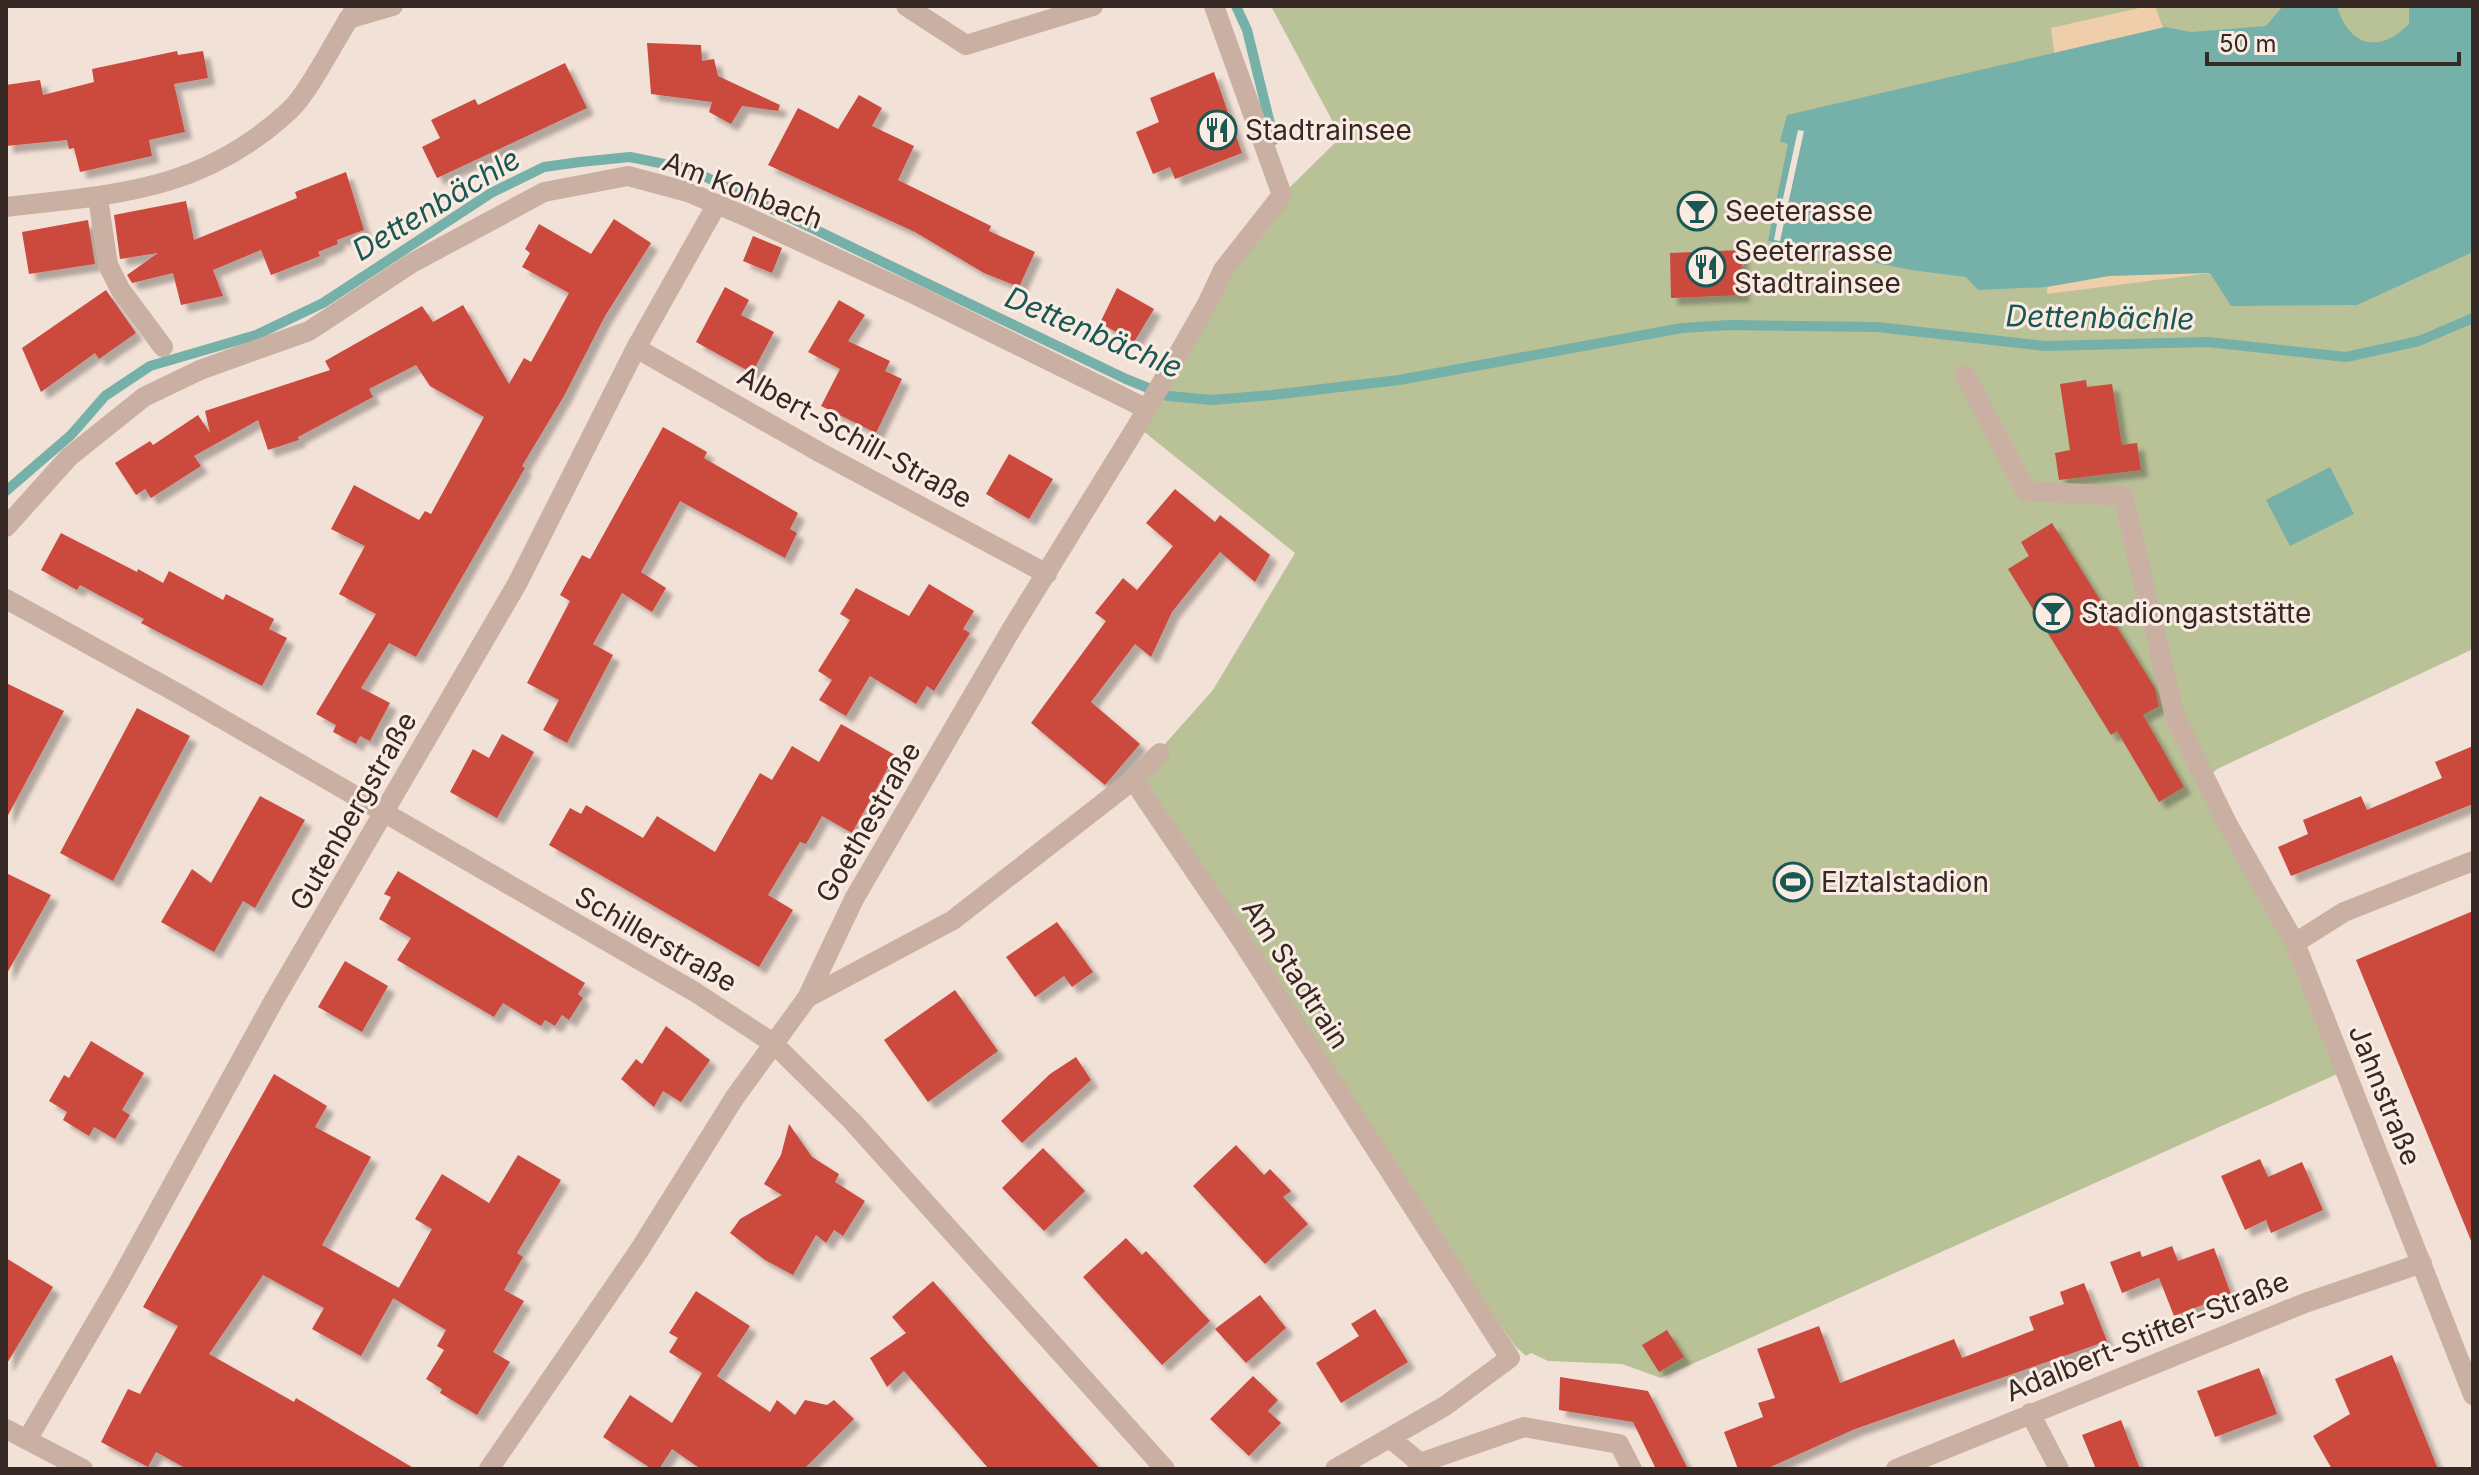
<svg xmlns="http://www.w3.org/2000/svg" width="2479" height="1475" font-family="Inter,sans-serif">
<defs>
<filter id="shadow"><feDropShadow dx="7" dy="7" stdDeviation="2" flood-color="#0004"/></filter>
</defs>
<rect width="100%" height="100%" fill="#f2e1d7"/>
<!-- green -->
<path fill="#b9c197" d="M1271 6H2473V649L2217 769 2207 778 2295 943 2344 1071 1661 1378 1622 1364 1548 1361 1531 1353 1526 1356 1515 1346 1133 780 1213 690 1295 553 1137 426 1150 398 1282 195 1341 137Z"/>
<!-- sand -->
<path fill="#efceab" d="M2148 6H2155L2166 36 2056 66 2051 28Z
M2048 273H2211L2047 294Z"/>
<!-- water -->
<path fill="#75b0a9" d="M2283 6H2337C2349 47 2380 54 2409 24V6H2473V252L2357 305 2231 306 2210 273 2109 276 2047 287 1978 290 1966 277 1911 270 1768 241 1788 144 1780 141 1787 115 2165 27 2191 32 2266 26Z
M2330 467 2354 514 2290 546 2266 500Z"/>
<!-- pier -->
<path fill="#f2e1d7" d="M1798 130 1804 131 1780 241 1774 240 1777 224 1771 222 1773 211 1780 212Z"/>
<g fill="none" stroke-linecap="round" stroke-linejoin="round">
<!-- stream -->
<path stroke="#75b0a9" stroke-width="10" d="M1236 6 1247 30 1274 140
M6 491 71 435 105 396 150 366 256 335 323 303 491 193 544 167 580 162 630 157 689 169 1126 379 1168 396 1212 400 1272 395 1399 380 1682 328 1729 325 1877 327 2045 346 2208 342 2346 357 2419 341 2473 318"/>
</g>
<!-- building -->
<path fill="#cb493c" filter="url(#shadow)" d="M647 43 701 45 702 61 714 59 718 76 780 105 778 111 742 106 731 124 709 112 712 102 651 94Z
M177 51 178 55 203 51 208 78 174 84 185 132 149 140 152 156 80 172 74 148 69 149 67 140 6 146V85L40 80 43 95 94 82 92 69Z
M565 63 587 108 437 178 422 147 440 138 431 120 475 99 478 105Z
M1214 72 1242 153 1175 179 1170 167 1153 174 1136 132 1159 122 1150 98Z
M859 95 882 108 872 126 914 146 898 180 991 226 989 231 1035 252 1019 287 984 273 915 232 768 165 798 108 838 129Z
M346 172 364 230 337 240 338 244 318 252 320 256 271 275 261 250 213 270 223 296 181 305 173 273 132 283 127 275 158 253 120 259 114 215 186 201 194 240 297 198 295 192Z
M614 219 651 243 605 316 564 396 522 466 525 468 416 657 389 643 361 688 390 703 370 741 360 736 356 744 333 732 336 725 316 714 376 614 339 594 365 546 331 529 354 485 419 520 425 511 431 514 484 417 430 386 416 365 369 389 373 397 298 437 299 440 268 450 258 420 194 456 201 466 151 498 145 489 136 495 115 463 150 441 153 445 198 415 210 433 205 411 330 370 325 361 422 306 433 322 463 305 509 384 524 358 531 362 569 293 522 267 530 253 525 249 539 224 591 254Z
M88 220 95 264 29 274 22 232Z
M753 236 782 248 772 273 743 261Z
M1741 250 1743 295 1671 298 1670 253Z
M725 287 749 300 741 315 774 332 752 373 696 342Z
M1117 288 1154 309 1134 342 1100 323Z
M106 290 136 333 99 359 95 353 41 392 22 348Z
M839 300 865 315 848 341 890 361 885 371 902 379 876 433 821 406 840 369 808 352Z
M2086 380 2087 387 2112 384 2122 445 2137 443 2141 470 2059 480 2055 453 2070 450 2060 384Z
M663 427 707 452 704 458 798 513 790 529 797 533 785 558 680 501 641 572 666 588 652 612 622 593 593 644 613 655 567 743 543 730 559 700 527 683 570 601 560 595 582 555 590 559Z
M1009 454 1053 479 1029 519 986 494Z
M1175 489 1215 522 1220 515 1270 555 1255 582 1220 552 1172 612 1151 657 1135 644 1091 702 1140 744 1105 785 1031 723 1106 621 1095 613 1123 578 1137 590 1173 546 1146 523Z
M2052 523 2155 688 2159 706 2143 715 2184 787 2159 802 2117 731 2111 735 2008 569 2029 556 2021 542Z
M61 533 137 572 138 569 163 583 169 571 223 600 226 594 274 619 269 629 287 638 262 686 141 623 144 619 80 585 77 590 41 570Z
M929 584 974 611 963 629 970 633 934 691 927 686 916 704 870 676 846 716 819 700 832 680 818 671 850 620 840 614 856 588 909 616Z
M6 683 64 711 6 819Z
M137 708 190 736 113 881 60 853Z
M841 724 895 755 852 833 822 816 806 844 800 842 768 895 793 910 759 967 549 845 570 808 581 814 586 805 643 838 657 816 715 852 760 773 772 780 792 746 819 762Z
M502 734 534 752 497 818 450 792 473 749 489 758Z
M2473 746V804L2291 876 2278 847 2308 834 2303 820 2361 796 2367 810 2442 778 2435 762Z
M260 796 305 820 255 908 243 901 214 952 161 922 192 869 211 883Z
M398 871 585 983 578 994 583 998 569 1020 562 1015 555 1026 545 1020 541 1026 503 1003 494 1017 397 960 411 938 379 919 391 897 384 894Z
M6 873 51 895 6 975Z
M2473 911V1243H2472L2356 960Z
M1057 922 1093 972 1072 987 1064 976 1035 997 1006 957Z
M345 961 388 986 362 1032 318 1007Z
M955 990 998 1051 928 1102 884 1040Z
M666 1026 710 1060 681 1102 663 1091 654 1107 621 1079 636 1059 642 1064Z
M91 1041 144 1073 122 1110 130 1115 115 1139 94 1127 89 1136 63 1120 67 1112 49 1101 64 1075 69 1078Z
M1076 1057 1091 1080 1022 1143 1001 1121 1050 1074Z
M274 1074 327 1106 315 1127 371 1157 322 1245 399 1288 361 1356 312 1329 324 1308 263 1275 209 1354 294 1402 296 1398 415 1469H187L156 1452 148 1467 101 1442 128 1389 140 1394 178 1326 143 1307Z
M789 1124 812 1157 839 1174 835 1182 865 1201 843 1236 834 1230 826 1243 816 1235 793 1275 765 1260 730 1233 740 1219 782 1195 764 1184 781 1155Z
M1236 1145 1264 1175 1270 1169 1291 1191 1283 1197 1308 1224 1265 1264 1193 1186Z
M1043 1148 1085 1191 1044 1231 1002 1188Z
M518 1155 561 1180 517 1253 523 1257 504 1290 524 1301 493 1352 510 1362 477 1415 440 1393 442 1389 426 1379 444 1350 437 1346 446 1330 393 1298 432 1229 415 1219 442 1174 489 1203Z
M2260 1159 2268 1177 2302 1162 2323 1210 2271 1233 2266 1220 2245 1230 2221 1176Z
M1126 1238 1142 1255 1146 1251 1210 1321 1162 1365 1083 1277Z
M2172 1246 2178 1261 2214 1248 2231 1294 2174 1316 2159 1278 2122 1293 2110 1262 2140 1251 2142 1257Z
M6 1258 53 1287 6 1365Z
M933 1281 1019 1379 1100 1469H989L904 1371 887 1387 870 1358 906 1333 892 1317Z
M2084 1283 2107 1341 1855 1429 1766 1469H1738L1724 1432 1763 1417 1758 1403 1775 1398 1757 1349 1819 1326 1840 1383 1954 1339 1962 1358 2034 1330 2029 1317 2064 1304 2060 1292Z
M696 1291 750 1326 717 1376 770 1412 777 1400 795 1415 805 1400 827 1405 834 1400 854 1419 804 1469H701L672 1449 659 1469H652L603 1437 630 1395 672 1423 702 1373 669 1352 678 1338 669 1333Z
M1260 1295 1286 1328 1246 1363 1215 1329Z
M1375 1309 1408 1362 1341 1403 1316 1363 1359 1336 1351 1324Z
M1667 1330 1684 1357 1659 1372 1642 1345Z
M2392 1355 2438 1469H2332L2313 1436 2350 1414 2335 1379Z
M2259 1368 2277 1414 2215 1437 2197 1391Z
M1253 1376 1278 1400 1268 1411 1281 1423 1249 1456 1210 1419Z
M1560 1377 1648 1391 1688 1469H1656L1633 1422 1559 1410Z
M2121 1420 2140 1469H2096L2082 1435Z"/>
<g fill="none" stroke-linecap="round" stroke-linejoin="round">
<!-- minor -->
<path stroke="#caafa3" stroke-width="20" d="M906 6 966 45 1093 6
M348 19 393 6
M98 198 108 265 120 289 163 347
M6 207C118 194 203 191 290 110 310 91 339 32 357 6
M636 348 821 453 1047 574
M1965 375 2026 491 2123 496 2175 717 2228 825 2295 943 2473 1395
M6 527 69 457 144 397 200 370 309 331 412 263 544 192 628 176 688 192 745 216 918 296 1145 408
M6 599 179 694 695 992 773 1043 853 1122 1165 1469
M1133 780 1160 753
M2295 943 2344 912 2473 861
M807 998 953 920 1133 780 1240 938 1510 1358 1445 1406 1335 1469
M2030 1413 2059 1469
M6 1429 83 1469
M1390 1438 1420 1463 1524 1427 1619 1444 1632 1469
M27 1440 118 1284 273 1002 517 584 636 348 717 204
M489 1469 640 1249 735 1097 807 998 854 899 1011 630 1137 426 1207 304 1223 270 1282 195 1214 6
M1896 1469 2305 1303 2422 1263"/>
</g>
<!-- icons -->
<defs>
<g id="restaurant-ring" transform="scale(2)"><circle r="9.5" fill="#faece3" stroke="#1a5752" stroke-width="1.5"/><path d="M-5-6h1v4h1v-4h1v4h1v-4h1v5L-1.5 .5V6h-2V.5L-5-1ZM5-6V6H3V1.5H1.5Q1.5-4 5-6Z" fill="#1a5752"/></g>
<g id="bar-ring" transform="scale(2)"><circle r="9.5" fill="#faece3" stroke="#1a5752" stroke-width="1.5"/><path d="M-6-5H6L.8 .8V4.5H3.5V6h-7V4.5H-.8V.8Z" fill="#1a5752"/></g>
<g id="stadium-ring" transform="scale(2)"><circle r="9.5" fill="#faece3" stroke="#1a5752" stroke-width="1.5"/><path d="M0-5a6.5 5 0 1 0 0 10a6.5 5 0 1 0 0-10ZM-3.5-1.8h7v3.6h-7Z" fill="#1a5752"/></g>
</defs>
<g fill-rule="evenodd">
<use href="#restaurant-ring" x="1217" y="130"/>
<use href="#bar-ring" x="1697" y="211"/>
<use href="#restaurant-ring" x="1706" y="267"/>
<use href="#bar-ring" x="2053" y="613"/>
<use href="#stadium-ring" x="1793" y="882"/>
</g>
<g text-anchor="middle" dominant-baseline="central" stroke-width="6" stroke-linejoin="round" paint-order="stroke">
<!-- poi labels -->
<g font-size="28" fill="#352825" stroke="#faece3" text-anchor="start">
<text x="1245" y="130">Stadtrainsee</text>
<text x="1725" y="211">Seeterasse</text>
<text x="1734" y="251">Seeterrasse<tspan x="1734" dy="32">Stadtrainsee</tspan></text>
<text x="2081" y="613">Stadiongaststätte</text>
<text x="1821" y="882">Elztalstadion</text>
</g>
<!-- street labels -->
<g font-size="28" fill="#352825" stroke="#faece3">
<text transform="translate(743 190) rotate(21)">Am Kohbach</text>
<text transform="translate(855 437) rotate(29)">Albert-Schill-Straße</text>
<text transform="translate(353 811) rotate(-60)">Gutenbergstraße</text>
<text transform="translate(868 822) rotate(-60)">Goethestraße</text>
<text transform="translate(656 939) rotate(30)">Schillerstraße</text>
<text transform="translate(1296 974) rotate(57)">Am Stadtrain</text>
<text transform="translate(2385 1095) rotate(68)">Jahnstraße</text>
<text transform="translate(2147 1336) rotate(-22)">Adalbert-Stifter-Straße</text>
</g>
<!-- water labels -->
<g font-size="30" font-style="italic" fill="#1a5752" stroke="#faece3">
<text transform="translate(436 204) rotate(-31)">Dettenbächle</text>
<text transform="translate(2100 317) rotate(1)">Dettenbächle</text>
<text transform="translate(1094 332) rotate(23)">Dettenbächle</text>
</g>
</g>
<!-- border -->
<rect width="2479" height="1475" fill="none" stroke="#352825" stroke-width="16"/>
<!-- scale -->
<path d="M2207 52v12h252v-12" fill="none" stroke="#352825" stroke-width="4"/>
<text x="2219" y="52" font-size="24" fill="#352825" stroke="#faece3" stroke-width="6" paint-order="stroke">50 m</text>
</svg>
